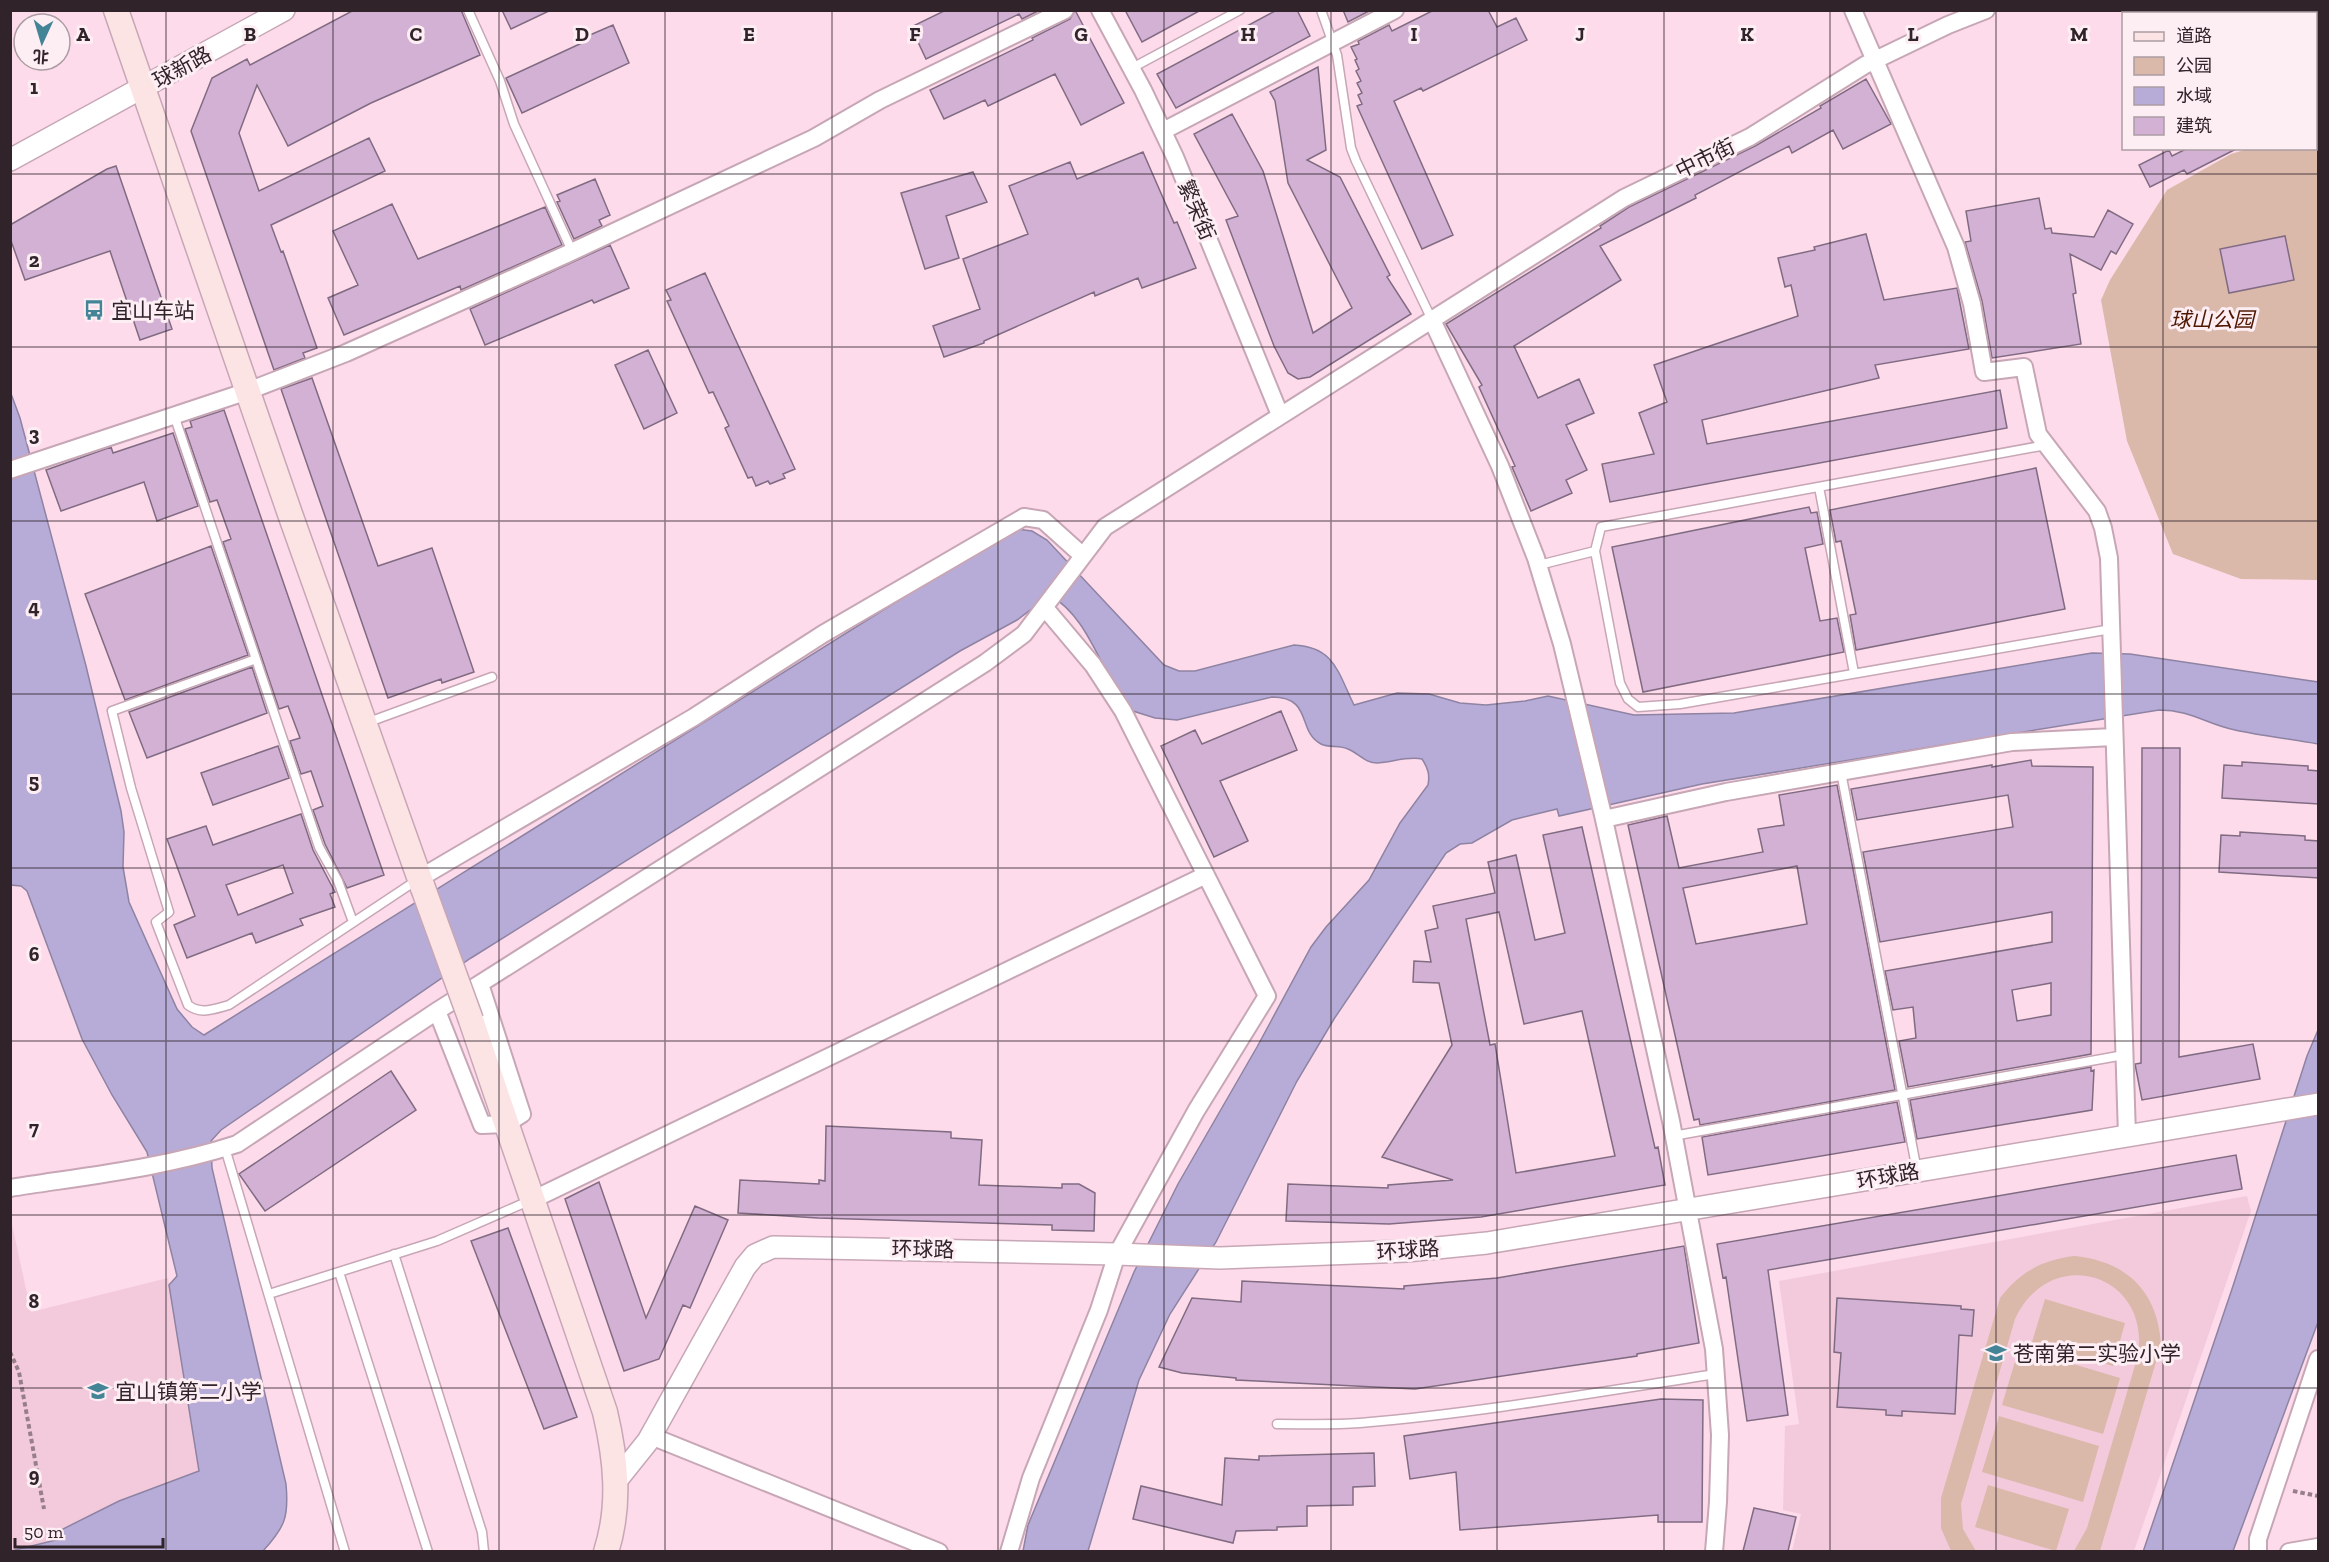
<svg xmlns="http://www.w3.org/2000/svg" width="2329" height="1562" font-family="'Zilla Slab','Noto Sans SC',serif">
<rect width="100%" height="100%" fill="#fddbea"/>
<!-- built -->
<path fill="#f3cadc" d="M2247 1196 2251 1211 2134 1551H1792L1801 1514 1783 1510 1785 1426 1799 1424 1779 1281Z
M10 1215 31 1312 168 1278 199 1471 119 1501 57 1532 60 1539 11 1550Z"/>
<!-- green -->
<path fill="#dab8aa" d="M2316 132 2318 133V580L2241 579 2173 554 2127 441 2101 300 2110 280 2167 190 2231 154 2248 149 2316 148Z
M2074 1256C2127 1261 2158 1292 2161 1345L2100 1551H2074L2087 1528 2138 1355C2151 1273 2050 1243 2015 1319L1961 1504 1963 1529 1976 1551H1951L1941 1528V1498L2000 1298C2020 1272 2042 1260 2074 1256Z
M2045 1299 2125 1323 2113 1366 2032 1342Z
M2019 1348 2120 1378 2103 1434 2002 1405Z
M1999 1416 2099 1446 2083 1502 1982 1472Z
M1988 1485 2069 1509 2056 1551 1975 1527Z"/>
<!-- water -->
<path fill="#b7acd7" stroke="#8e83a3" stroke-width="1.5" d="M10 391 20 418 86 666 121 811 124 832 123 867 129 902 177 1009 192 1027 204 1035 939 575 1017 529 1032 531 1047 540 1164 665 1179 671H1195L1294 645C1335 647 1338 673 1354 705L1397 693 1429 694 1460 703 1486 705 1525 701 1548 696 1634 715 1734 713 2092 653 2130 654 2318 682V744C2291 739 2262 736 2235 730 2206 724 2191 710 2159 710L1702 784 1559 816 1557 809 1512 820 1472 843 1460 844 1446 853 1334 1019 1297 1081 1216 1242 1170 1314 1139 1380 1088 1551H1023L1028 1525 1134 1272 1178 1184 1257 1047 1311 947 1326 927 1369 880 1400 823 1428 785C1430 775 1428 768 1422 759 1408 756 1392 762 1377 763 1365 763 1358 753 1348 749 1340 745 1329 748 1321 744 1297 732 1313 697 1272 697L1177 720 1155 718 1133 711C1100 676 1093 621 1050 595L1017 620 960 651 471 958 221 1130 211 1141 212 1168 286 1484C289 1517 285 1527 263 1551H11L60 1539 57 1532 119 1501 199 1471 169 1285 177 1276 147 1152 112 1095 82 1039 27 891 21 886 11 885Z
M2318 1030V1322L2233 1551 2143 1552 2233 1286 2307 1056Z"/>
<!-- building -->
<path fill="#d2b1d5" stroke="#806b82" stroke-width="1.5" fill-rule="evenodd" d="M354 10H461L480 55 371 103 288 146 257 85 239 133 259 191 369 138 385 171 271 225 281 252 283 251 317 348 303 353 305 358 274 370 191 131 212 78 247 59 250 65Z
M502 10H551L511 29Z
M946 10H1040L1022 19 1019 14 926 59 911 27Z
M1075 10 1124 103 1081 125 1055 74 988 106 985 100 944 119 930 90 1033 40 1032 38 1070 19Z
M1125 10H1201L1142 42Z
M1277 10H1297L1310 36 1176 108 1157 74Z
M1343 10H1371L1348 22Z
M1434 10H1488L1497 27 1516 18 1527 40 1423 91 1421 88 1394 101 1453 235 1422 249 1357 106 1362 104 1358 95 1362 93 1357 83 1361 81 1356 71 1359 69 1355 60 1357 59 1351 47 1359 44 1358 41 1389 25 1392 31Z
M613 25 629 63 522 113 506 78 584 42 583 38Z
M1318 67 1326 150 1307 160 1340 177 1390 275 1387 277 1411 314 1310 377 1298 379 1288 373 1274 346 1226 220 1238 216 1194 134 1232 114 1263 171 1313 333 1352 308 1288 183 1275 101 1270 92Z
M1866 79 1891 124 1843 149 1833 130 1792 153 1789 146 1695 195 1696 198 1600 246 1621 280 1514 346 1538 398 1579 379 1594 413 1566 425 1587 470 1566 480 1572 493 1531 511 1512 467 1515 466 1479 387 1482 385 1446 324 1601 228 1600 226 1629 207 1755 146 1821 108 1820 106Z
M2188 148H2238L2187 174 2184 170 2150 187 2139 165 2169 150 2172 156Z
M1143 152 1174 223 1177 222 1196 268 1142 288 1138 278 1095 296 1094 292 984 341V343L944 357 933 326 980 309 963 259 1028 234 1009 186 1070 162 1077 179Z
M116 166 172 329 140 340 110 251 25 280 10 238V225L107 169Z
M973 172 987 202 946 216 959 258 925 269 901 193Z
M595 179 610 215 599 220 602 226 574 239 557 202 560 201 557 195Z
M2039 198 2045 229 2051 228 2052 233 2094 237 2108 210 2133 224 2116 254 2111 251 2101 270 2070 254 2076 293 2073 294 2081 344 1992 358 1982 301 1965 242 1971 241 1966 211Z
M392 204 418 259 545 207 562 245 461 290 460 286 344 335 328 298 358 285 333 231Z
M1866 234 1884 300 1957 288 1969 349 1875 365 1879 378 1702 420 1707 444 2000 390 2007 428 1610 502 1602 464 1654 454 1639 413 1667 402 1654 365 1798 316 1791 285 1785 287 1778 258 1815 250 1814 247Z
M2285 236 2294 280 2229 293 2220 249Z
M610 245 629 288 594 303 592 300 485 345 470 309Z
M705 273 795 469 783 474 785 478 770 484 768 481 756 486 752 477 748 478 725 428 729 426 713 392 709 393 667 301 671 300 666 290Z
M648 350 677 413 644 429 615 365Z
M312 378 378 566 432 548 474 672 442 683 441 679 388 698 281 389Z
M224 410 384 875 347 888 325 844 313 810 323 806 311 771 301 774 290 741 300 738 288 706 279 709 223 542 231 539 217 500 210 502 185 429 192 427 190 421Z
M173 433 198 506 157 521 144 482 61 511 46 470 111 447 113 453Z
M2036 468 2065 609 1856 650 1850 615 1856 614 1841 541 1836 542 1830 510Z
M1809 507 1811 513 1817 512 1823 544 1805 548 1820 621 1837 618 1844 652 1643 692 1612 547Z
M211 546 248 655 125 700 85 594Z
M252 667 267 713 147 758 129 712Z
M1281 711 1297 750 1220 781 1248 841 1214 857 1161 746 1195 730 1202 744Z
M278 746 289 778 213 805 201 773Z
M2142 748H2180L2179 1057 2253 1044 2260 1079 2142 1100 2135 1064 2141 1063Z
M2031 760 2032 766 2093 767 2091 1054 1908 1087 1899 1041 1916 1038 1913 1007 1893 1010 1885 971 2052 942V912L1880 942 1863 852 2013 827 2008 795 1857 820 1851 789 1992 765V767ZM2051 983V1015L2017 1021 2012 990Z
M2242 762 2308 766V770L2319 771V804L2222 798 2224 765 2242 766Z
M1837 785 1895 1090 1700 1125 1699 1119 1694 1120 1628 825 1667 816 1679 868 1763 852 1758 829 1784 825 1779 795ZM1797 866 1807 924 1696 944 1683 888Z
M301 814 313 850 335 892 330 894 335 907 300 919 303 925 256 943 252 933 187 958 174 925 195 916 167 839 206 826 213 845ZM283 865 293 893 238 915 226 885Z
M1582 827 1655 1148 1658 1147 1665 1185 1481 1217 1389 1224 1286 1221 1288 1184 1388 1188V1185L1453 1180 1382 1157 1452 1045 1439 983 1413 982 1414 961 1431 962 1425 931 1438 928 1433 906 1495 893 1488 862 1516 855 1535 940 1565 933 1543 835ZM1499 912 1524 1024 1582 1011 1615 1156 1516 1173 1495 1044 1490 1045 1466 919Z
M2240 832 2305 836V840L2319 841V878L2219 872 2221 835 2240 836Z
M2091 1067V1071L2094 1070 2092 1110 1917 1139 1910 1100Z
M391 1071 416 1110 265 1211 239 1174Z
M1897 1102 1905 1142 1708 1175 1702 1137Z
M826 1126 951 1132V1138L982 1140 979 1185 1062 1188V1184H1079L1095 1193 1094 1231 1052 1230V1225L818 1218 738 1213 740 1180 819 1184V1180L825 1181Z
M2236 1155 2242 1189 1768 1270 1788 1415 1747 1421 1726 1277 1723 1278 1717 1244Z
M599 1182 646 1318 695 1206 728 1220 690 1308 683 1305 659 1359 624 1371 565 1199Z
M508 1228 577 1417 544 1429 471 1241Z
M1684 1246 1699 1343 1637 1354V1356L1415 1389 1236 1380V1378L1182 1373 1159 1367 1192 1298 1241 1302 1242 1281 1404 1289V1286L1497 1278Z
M1837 1298 1961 1306V1309L1974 1310 1972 1336 1959 1335 1955 1414 1902 1411V1416L1886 1415V1410L1837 1407 1841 1353 1834 1352Z
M1661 1399 1703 1400 1702 1522H1658V1515L1460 1530 1456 1472 1410 1479 1404 1436Z
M1374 1453 1375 1486 1353 1487V1505L1307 1506V1526L1277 1527V1530L1236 1531 1233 1543 1133 1519 1141 1486 1222 1505 1225 1458 1259 1460V1456Z
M1754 1508 1796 1517 1788 1551H1743Z"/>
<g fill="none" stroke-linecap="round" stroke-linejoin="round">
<!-- service casing -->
<g stroke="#c7a6b5" stroke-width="11">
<path id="service" d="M468 10 500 81 514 124 572 251
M1321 10 1337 55 1351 148 1356 161 1432 320
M1132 68 1240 10
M174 415 319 847 338 881 353 922
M2046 445 1601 527 1595 551 1620 683 1628 699 1638 707 1680 704 2111 629
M1819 487 1854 673
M1539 565 1595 551
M256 659 112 711 131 788 169 912 156 922 188 1005C201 1015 214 1009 229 1005L417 880
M366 723 492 677
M1841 772 1917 1171
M1673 1136 2124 1055
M225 1148 345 1552
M394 1254 482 1532 484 1552
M339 1272 428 1552
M269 1294 437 1241 531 1200
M1277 1424C1305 1424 1332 1425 1360 1423 1479 1413 1598 1392 1716 1374"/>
</g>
<!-- minor casing -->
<g stroke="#c7a6b5" stroke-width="20">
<path id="minor" d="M1100 10 1143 90 1175 157 1280 415
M1853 10 1956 247 1972 304 1984 372 2024 367 2038 434 2097 511 2103 528 2109 558 2127 1136
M1163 131 1395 10
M1432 320 1500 466 1536 558 1562 644 1603 815 1671 1121 1714 1349 1720 1435 1718 1502 1714 1552
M10 470 248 391 346 353 567 254 814 138 880 100 1065 10
M1604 819 1726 792 2012 742 2114 737
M420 878 694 717 823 634 1024 517 1043 520 1083 556
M437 1011 482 1125 506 1124 522 1114 480 984
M10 1188C86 1176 164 1168 237 1144L437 1011 985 663 1024 634 1105 527 1624 198 1750 137 1865 65 1948 25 1986 10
M532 1200 1206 875
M651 1436 939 1552
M1009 1552 1031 1478 1099 1310 1117 1254 1196 1111 1267 996 1123 711 1093 665 1045 608
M2258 1552V1539L2318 1359
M2289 1552 2318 1547"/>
</g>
<!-- tertiary casing -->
<g stroke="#c7a6b5" stroke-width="24">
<path id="tertiary" d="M10 160 284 10
M616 1481 648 1441 745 1267 755 1255 773 1247 1117 1254 1220 1258 1406 1251 1487 1243 2318 1104"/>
</g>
<!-- secondary casing -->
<g stroke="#c7a6b5" stroke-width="27">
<path id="secondary" d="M116 10 289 511 423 888
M471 1020 605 1412C616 1459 621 1505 606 1552"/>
</g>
<!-- path -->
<path stroke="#977f8a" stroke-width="4" stroke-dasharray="4.5 3" stroke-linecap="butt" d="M10 1352 19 1372 44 1509
M2293 1491 2318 1496"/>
<!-- service -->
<use href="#service" stroke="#fff" stroke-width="8"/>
<!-- minor -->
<use href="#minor" stroke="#fff" stroke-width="16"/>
<!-- tertiary -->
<use href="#tertiary" stroke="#fff" stroke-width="21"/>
<!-- secondary -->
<use href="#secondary" stroke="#fce4e5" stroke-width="24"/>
<!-- secondary-bridge casing -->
<g stroke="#c7a6b5" stroke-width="27" stroke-linecap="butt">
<path id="secondary-bridge" d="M423 888 471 1020"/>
</g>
<!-- secondary-bridge -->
<use href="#secondary-bridge" stroke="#fce4e5" stroke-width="24"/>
</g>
<!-- grid -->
<path fill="none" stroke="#302329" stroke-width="1.5" stroke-opacity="0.55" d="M166 10V1552M333 10V1552M499 10V1552M665 10V1552M832 10V1552M998 10V1552M1164 10V1552M1331 10V1552M1497 10V1552M1664 10V1552M1830 10V1552M1996 10V1552M2163 10V14M2163 148V1552M10 174H2318M10 347H2318M10 521H2318M10 694H2318M10 868H2318M10 1041H2318M10 1215H2318M10 1388H2318"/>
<!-- icons -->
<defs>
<g id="bus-bare" transform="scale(1.62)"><path d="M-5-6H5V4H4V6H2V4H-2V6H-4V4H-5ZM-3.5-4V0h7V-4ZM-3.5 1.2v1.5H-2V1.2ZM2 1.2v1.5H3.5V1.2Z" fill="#438496" stroke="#fdeef4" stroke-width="2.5" paint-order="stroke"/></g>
<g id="school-bare" transform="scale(1.62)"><path d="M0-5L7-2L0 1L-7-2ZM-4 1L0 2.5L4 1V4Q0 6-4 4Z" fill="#438496" stroke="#fdeef4" stroke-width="2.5" paint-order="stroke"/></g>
</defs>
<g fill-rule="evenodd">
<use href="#bus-bare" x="94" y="310"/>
<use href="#school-bare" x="1996" y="1353"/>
<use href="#school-bare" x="98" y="1391"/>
</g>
<g text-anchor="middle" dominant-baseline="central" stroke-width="6" stroke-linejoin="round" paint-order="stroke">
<!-- street labels -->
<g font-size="21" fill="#302329" stroke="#fdeef4">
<text transform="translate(182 67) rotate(-29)">球新路</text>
<text transform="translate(1705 158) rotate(-26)">中市街</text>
<text transform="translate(1197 210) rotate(67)">繁荣街</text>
<text transform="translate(1888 1176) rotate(-10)">环球路</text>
<text transform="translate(923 1249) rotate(1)">环球路</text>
<text transform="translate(1408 1250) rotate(-4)">环球路</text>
</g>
<!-- poi labels -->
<g font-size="21" fill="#302329" stroke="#fdeef4" text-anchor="start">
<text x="111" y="310">宜山车站</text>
<text x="2013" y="1353">苍南第二实验小学</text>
<text x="115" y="1391">宜山镇第二小学</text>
</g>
<!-- park labels -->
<g font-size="21" font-style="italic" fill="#4f1600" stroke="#fdeef4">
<text x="2212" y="319">球山公园</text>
</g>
</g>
<g font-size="20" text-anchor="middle" font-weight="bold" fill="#302329" stroke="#fdeef4" stroke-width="6" stroke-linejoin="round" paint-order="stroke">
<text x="83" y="41">A</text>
<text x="250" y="41">B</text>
<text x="416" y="41">C</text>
<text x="582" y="41">D</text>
<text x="749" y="41">E</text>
<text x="915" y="41">F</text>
<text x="1081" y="41">G</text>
<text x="1248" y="41">H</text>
<text x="1414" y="41">I</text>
<text x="1580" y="41">J</text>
<text x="1747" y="41">K</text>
<text x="1913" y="41">L</text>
<text x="2079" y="41">M</text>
<text x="34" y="94">1</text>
<text x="34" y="267">2</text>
<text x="34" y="441">3</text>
<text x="34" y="614">4</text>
<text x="34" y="788">5</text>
<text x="34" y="961">6</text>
<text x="34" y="1135">7</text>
<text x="34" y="1308">8</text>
<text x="34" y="1482">9</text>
</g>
<!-- border -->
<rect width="2329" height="1562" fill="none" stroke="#302329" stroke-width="24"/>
<!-- legend -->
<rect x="2122" y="12" width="195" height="138" fill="#fdeef4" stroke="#ab9da3" stroke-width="1.5"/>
<rect x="2134" y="32" width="30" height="9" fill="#fce4e5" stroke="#ab9da3" stroke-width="1.5"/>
<text x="2176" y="42" font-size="18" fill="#302329">道路</text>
<rect x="2134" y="57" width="30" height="18" fill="#dab8aa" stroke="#ab9da3" stroke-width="1.5"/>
<text x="2176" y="72" font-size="18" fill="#302329">公园</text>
<rect x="2134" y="87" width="30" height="18" fill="#b7acd7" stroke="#ab9da3" stroke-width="1.5"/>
<text x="2176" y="102" font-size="18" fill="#302329">水域</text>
<rect x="2134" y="117" width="30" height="18" fill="#d2b1d5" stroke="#ab9da3" stroke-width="1.5"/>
<text x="2176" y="132" font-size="18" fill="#302329">建筑</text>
<!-- north arrow -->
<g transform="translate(42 42) rotate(184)"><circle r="28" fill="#fdeef4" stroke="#ab9da3" stroke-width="1.5"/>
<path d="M0-4.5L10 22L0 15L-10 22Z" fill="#438496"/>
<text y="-9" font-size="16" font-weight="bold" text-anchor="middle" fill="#302329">北</text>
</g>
<!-- scale -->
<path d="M15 1538v9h148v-9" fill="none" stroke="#302329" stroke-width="3"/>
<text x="24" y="1538" font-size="18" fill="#302329" stroke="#fdeef4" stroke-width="4.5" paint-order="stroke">50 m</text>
</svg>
